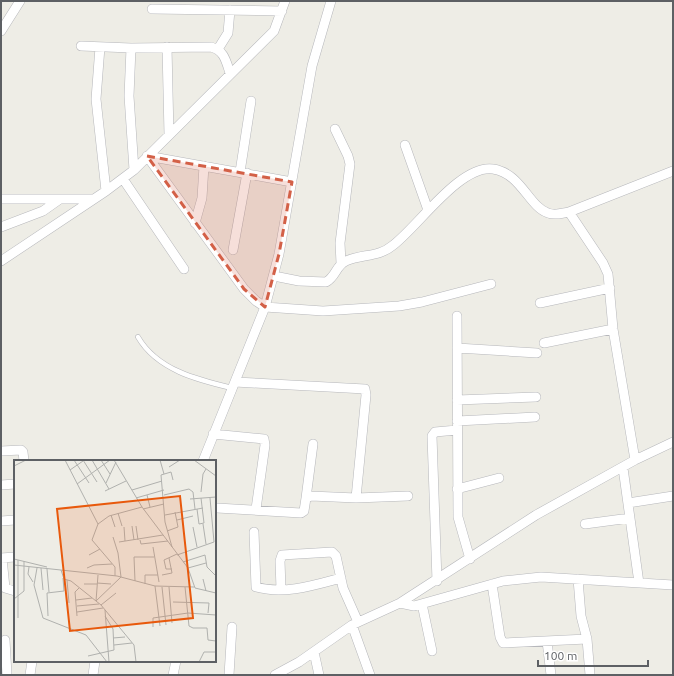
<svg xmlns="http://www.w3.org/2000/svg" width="674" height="676" font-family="Ubuntu,sans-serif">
<rect width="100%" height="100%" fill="#eeede6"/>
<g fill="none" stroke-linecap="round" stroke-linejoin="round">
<!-- lane casing -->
<g stroke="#b6b7bb" stroke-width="5.5">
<path id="lane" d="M138 337C157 370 198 380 232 388"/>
</g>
<!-- street casing -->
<g stroke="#b6b7bb" stroke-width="10">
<path id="street" d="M152 9 282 11
M1 31 20 1
M81 46 131 48 211 47C224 50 226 61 230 73
M100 47 96 99 106 191
M167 47 169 135
M131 48 129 96 134 170
M218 49 228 33 230 10
M335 129 348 156 350 164 340 243 341 263
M405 145 428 210
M147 156 244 289 256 301 265 307 323 311 399 306 422 302 491 284
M147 156 292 182
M240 172 251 101
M123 179 184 269
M1 199H94
M569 212 603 263 608 274 613 329 635 460
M195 223 202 198 204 166
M1 227 43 211 60 199
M233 250 247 173
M1 261 106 191 134 170 274 31 285 1
M274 276 299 281 326 282C336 277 336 265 346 261 361 254 379 257 392 246 417 228 460 164 493 169 521 173 529 207 548 213 555 216 562 213 569 212L673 171
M540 303 610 288
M457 316 458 517 470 559
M544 343 613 329
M457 348 537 353
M235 382 365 389 366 395 356 498
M457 400 536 397
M457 421 535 417
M213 434 264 439 265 445 256 509
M1 451 21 450 23 452 24 461
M203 461 265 307 279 254 312 66 331 1
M623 468 639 583
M1 485 15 484
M457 489 499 478
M306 498 313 444
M628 503 673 496
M217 508 301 513 304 511 306 498 311 496 356 498 408 496
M1 521 15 520
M585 524 630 518
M254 532 256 587C284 595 315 585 341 578
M1 558 15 557
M2 558 5 588 15 591
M578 579 581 616 587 639 590 675
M437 581 432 436 435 432 457 430
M492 584 500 637 503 643 587 639
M281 589 280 561 282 555 332 552 336 556 343 588 358 622
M400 603 414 606 503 581 541 577 673 585
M422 604 432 651
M352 625 370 675
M5 640 7 675
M547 641 551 675
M314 652 319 675
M30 675 32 661
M93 675 95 661
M173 675 176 661
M229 675 232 627
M275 675 299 662 352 625 400 603 536 515 635 460 673 442"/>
</g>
<!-- lane -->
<use href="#lane" stroke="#fff" stroke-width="4.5"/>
<!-- street -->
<use href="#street" stroke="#fff" stroke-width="9"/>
</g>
<!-- marked area -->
<path fill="#d36047" fill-opacity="0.2" stroke="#d36047" stroke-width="3" stroke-dasharray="8 5" stroke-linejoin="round" d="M147 156 292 182 279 254 265 307 244 289Z"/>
<!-- overview -->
<g transform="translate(14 460)">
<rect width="202" height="202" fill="#eeede6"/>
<path fill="none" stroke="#b0b1ae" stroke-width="1" d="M51 0 84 64 78 80 101 107V116M60 0 75 23M69 0 83 22M78 0 95 29M87 0 96 14M100 0 128 47 174 108 181 128 202 133M146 0 150 14M180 0 202 16M0 6 12 0M155 7 166 0M56 10 69 1M92 23 102 2M63 24 96 0M118 30 148 21M91 31 112 21M187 32 189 14 192 9M133 35 136 47M150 35 175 29 179 32 181 49M122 38 150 30M176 39 202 37M129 49 150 44M183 49 185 64 190 63 187 38M104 53 108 66M97 55 101 67M151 55 189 48M163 60 179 56M84 64 95 56 128 47M189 64 192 84M118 66 120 80M122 66 124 80M110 67 111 81M179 67 183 87M153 71 164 67 161 52M126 80 127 84 154 81M105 82 149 75M139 87 145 122M158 87 151 62 147 15 157 12 159 20M75 95 86 89M163 95 200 82 196 38M0 99 33 107M169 102 191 95 193 107 202 116M0 105 103 116 141 126 180 127M15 107 14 114 19 122M23 108 20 125 29 158 72 175 93 202M27 108 29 130M73 108 80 105 98 104M174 108 192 103M33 109 35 132M158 109H152L150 100 163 94M47 110 50 119 57 121 87 145 120 185 122 202M148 115 158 113 155 98M189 119 192 131M53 120 55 143M121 121 120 97H140M83 123 97 124M70 124H83M131 124V115H144M141 126 146 166M148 127 152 165M155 127 158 163M171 127 175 166 179 168H193L194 180 202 181M0 139 10 131V101M62 140 78 138M82 141 107 117 104 93 99 77M82 141 84 115M159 142 195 143 194 153M87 145 102 133M63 146 85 144M91 150 95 202M63 152 89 148M34 156 33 133 50 131 49 118M63 156 61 132 65 128M4 158V100M139 167V158L174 153 202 155M99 178 111 177M100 185 118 183M74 196 100 190 99 169 91 156M185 202 190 192H202"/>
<path fill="#e8590c" fill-opacity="0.15" stroke="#e8590c" stroke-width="2" d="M166 36 179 158 56 171 43 49Z"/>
<rect width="202" height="202" fill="none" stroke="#5d6064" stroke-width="2"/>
</g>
<!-- border -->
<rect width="674" height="676" fill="none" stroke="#5d6064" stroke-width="4"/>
<!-- scale -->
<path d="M538 660v6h110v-6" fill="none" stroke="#5d6064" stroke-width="2"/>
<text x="544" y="660" font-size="12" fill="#5d6064" stroke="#ffffff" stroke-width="3" paint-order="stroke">100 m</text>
</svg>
